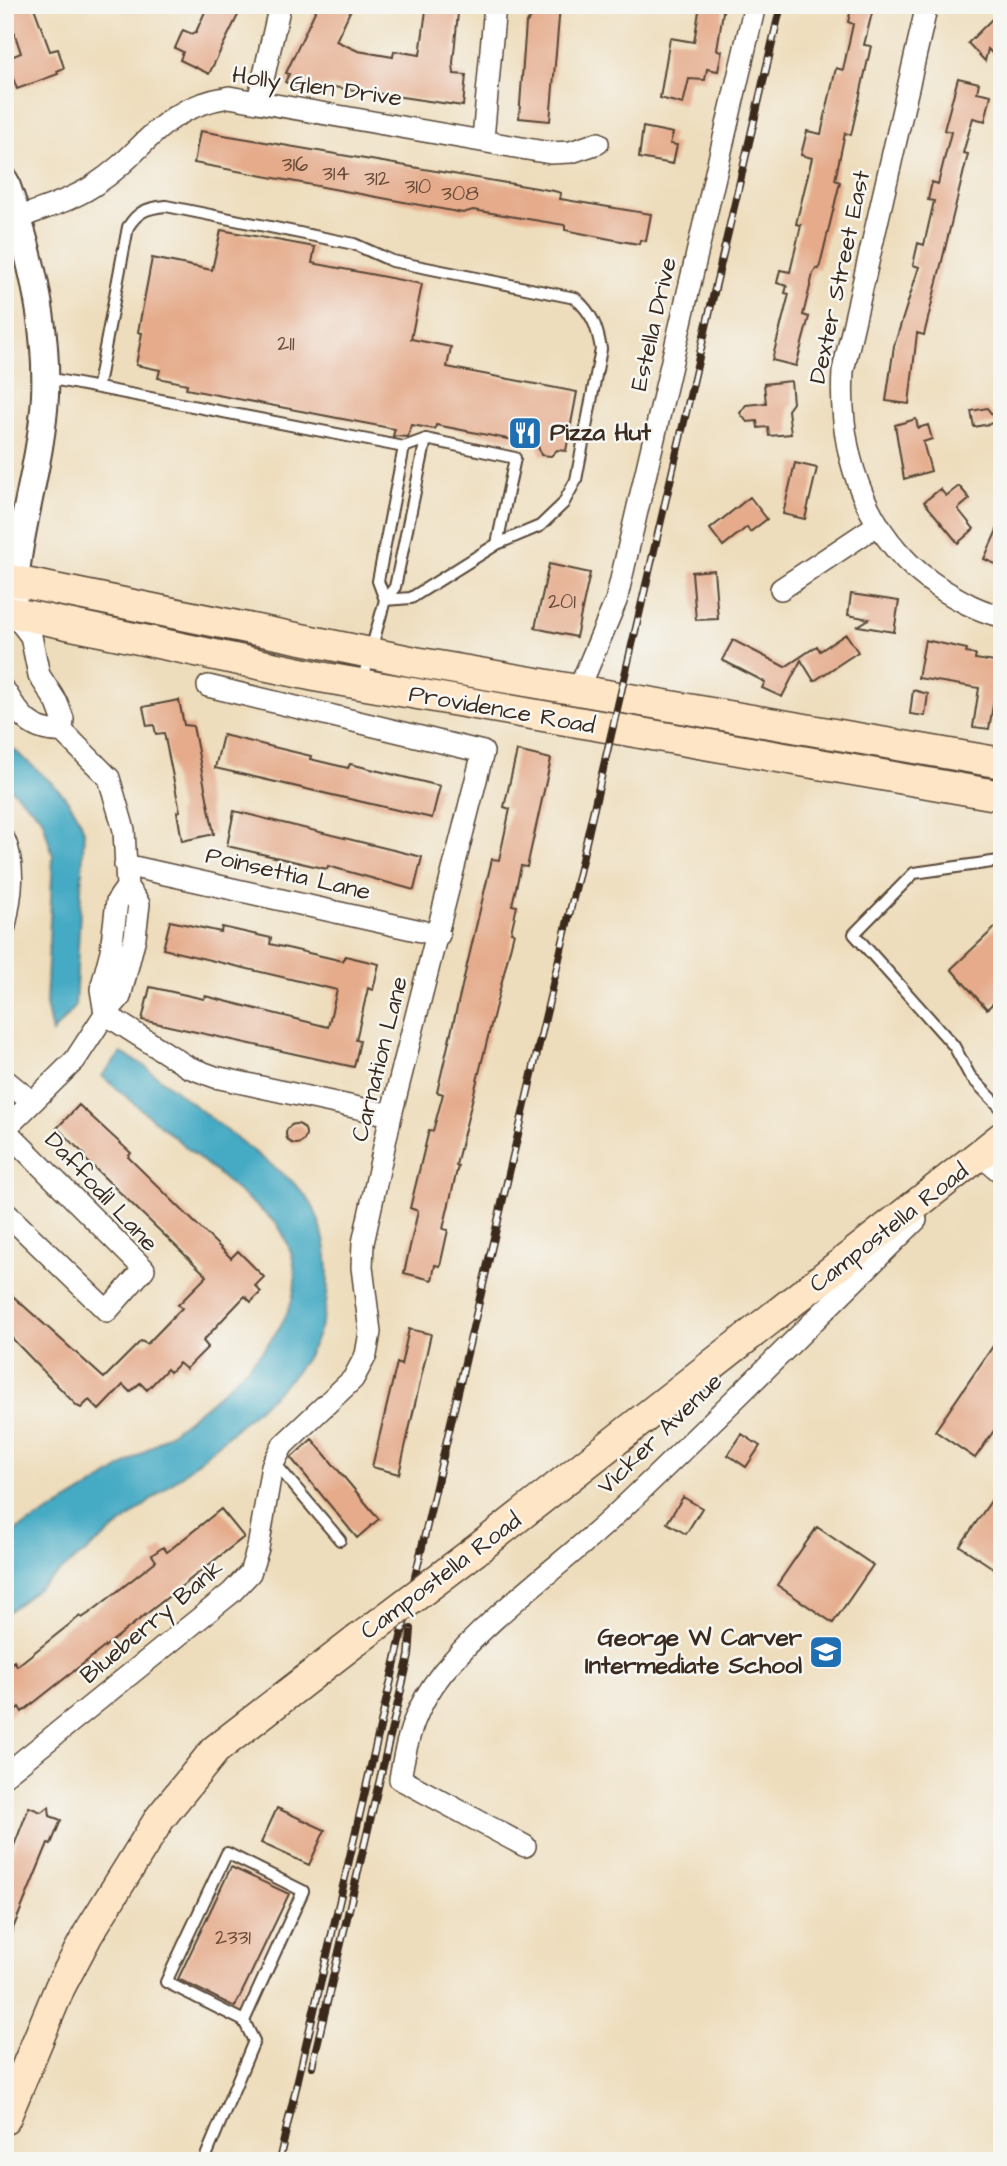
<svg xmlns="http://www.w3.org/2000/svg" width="1007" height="2166" font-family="'Architects Daughter',sans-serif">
<rect width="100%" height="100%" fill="#f6f6f2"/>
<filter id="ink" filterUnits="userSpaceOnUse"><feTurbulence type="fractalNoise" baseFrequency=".0143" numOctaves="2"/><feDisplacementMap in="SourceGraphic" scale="14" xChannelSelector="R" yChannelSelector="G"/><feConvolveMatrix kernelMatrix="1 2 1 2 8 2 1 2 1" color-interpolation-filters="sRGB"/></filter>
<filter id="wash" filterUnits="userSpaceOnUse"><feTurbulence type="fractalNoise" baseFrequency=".00686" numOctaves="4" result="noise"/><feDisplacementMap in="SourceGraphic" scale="28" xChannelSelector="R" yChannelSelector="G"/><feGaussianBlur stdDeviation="1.57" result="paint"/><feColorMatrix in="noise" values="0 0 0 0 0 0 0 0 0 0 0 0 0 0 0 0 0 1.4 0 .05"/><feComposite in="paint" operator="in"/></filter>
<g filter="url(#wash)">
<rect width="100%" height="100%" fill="#eeddbc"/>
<!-- water -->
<path fill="#44aac4" stroke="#406a71" stroke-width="2" d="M5 741C33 770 72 791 84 831L75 1007 52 1033 46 1004 53 856 42 818 5 783Z
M121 1053 140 1063 293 1182C299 1190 309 1198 313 1207 333 1250 334 1308 310 1351 294 1381 262 1404 237 1427 163 1494 84 1553 5 1614V1536C81 1498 269 1382 292 1300 300 1273 292 1247 277 1224L102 1076Z"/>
<g id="blocks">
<!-- building -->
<path fill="#e5ab8b" d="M5 5H33L50 51 58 49 64 68 57 71 58 74 17 89 6 59 21 53Z
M208 5H243L209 74 180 60 183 52 175 48 183 30 192 34 196 32Z
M318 5H353L336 41 358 51 393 57 394 51 420 55 426 10 458 13 453 63 454 74 466 75 463 106 327 86 326 89 318 86 314 95 285 82 289 74 286 73Z
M534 5 560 7 550 121 519 118 526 23 532 17Z
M700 5H724L717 50 722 51 718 71 707 69 705 80 689 79 683 104 660 98 670 38 694 42Z
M852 5H874L864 45 871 46 851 135 845 133 835 180 840 182 819 269 816 268 813 274 803 315 809 317 796 366 772 360 789 294 785 293 787 286 777 283 780 270 790 272 801 225 796 224 812 158 801 155 807 131 821 134 836 68 843 70 853 24 848 22Z
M1002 9V63L988 49 985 61 968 43Z
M958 78 979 83 977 92 991 95 985 121 973 118 963 153 968 154 924 335 917 333 909 404 886 401 894 346 919 267 913 265 918 243 924 245 934 201 928 200 932 182 938 184 951 132 944 130Z
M643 127 673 133 670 144 677 145 673 164 639 158Z
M200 131 554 191 561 193 560 199 651 214 646 241 640 240 639 244 615 240 565 230V225L473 210 463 213 194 163Z
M221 230 315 247 312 263 422 284 411 339 451 347 447 367 577 392 566 451 557 450 551 456 541 455 538 446 533 444 436 425 435 429 411 425 408 437 393 436 395 429 186 389 187 384 158 378 160 370 136 365 142 333 138 332 152 258 212 270Z
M791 381 793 403 788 410 791 434 769 436 768 427 758 428 757 421 747 422 740 413 746 405 766 403 764 384Z
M987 408 998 422 974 427 971 411Z
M916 419 918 428 928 425 932 439 923 442 931 471 904 479 895 425Z
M795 463 817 468 805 519 783 514Z
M959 486 970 499 958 509 974 529 958 543 924 502 940 489 946 496Z
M750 497 767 519 750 532 747 527 723 546 710 529Z
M1002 519V567L984 559Z
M549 564 590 573 576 637 535 628Z
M714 570 718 619 696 620 692 572Z
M851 594 899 601 894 632 858 626 869 619 848 615Z
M846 634 858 652 814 681 801 660 782 697 762 688 765 682 722 660 733 640 785 667 817 646 820 651Z
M925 640 967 649 966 653 976 655 975 659 1002 663V700L994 699 989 729 973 727 979 688 918 678Z
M913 690 928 694 925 716 910 714Z
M179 700 184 725 193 726 214 834 182 841 177 812 180 811 164 733 156 734 154 725 147 726 143 707Z
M223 735 311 756 310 759 348 768 350 764 440 786 432 818 215 768Z
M517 751 551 759 527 867 521 866 512 905 517 906 511 932 514 933 456 1165 458 1166 443 1229 448 1230 440 1266 435 1265 432 1280 404 1273 418 1211 410 1208 429 1130 433 1131 443 1094 437 1092 492 859 499 860 510 809 504 807Z
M234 811 422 857 414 890 328 866 327 869 227 846Z
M170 921 221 932 222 927 271 938 270 944 343 961 345 956 379 964 373 990 368 988 356 1040 360 1041 354 1067 142 1020 150 987 204 999 205 996 328 1027 337 990 163 949Z
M1002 921V995L987 1009 951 969Z
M79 1105 131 1153 128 1157 231 1258 238 1251 264 1277 255 1286 261 1292 251 1302 245 1296 224 1318 203 1341 208 1347 186 1369 179 1363 170 1372 167 1369 147 1390 140 1383 130 1392 123 1385 99 1410 89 1400 81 1408 77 1406 5 1331V1289L104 1378 141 1341 147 1344 182 1308 178 1305 207 1276 83 1157 85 1155 57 1128Z
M286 1134a10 10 0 1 1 20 0a10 10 0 1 1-20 0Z
M409 1329 431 1334 399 1474 372 1467 397 1363 401 1365Z
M1002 1333V1419L975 1458 935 1431Z
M742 1434 760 1446 746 1467 728 1455Z
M312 1439 379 1519 357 1538 291 1458Z
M1002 1485V1574L960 1546Z
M683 1497 702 1508 686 1534 667 1523Z
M221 1509 244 1537 22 1712 19 1707 5 1719V1668L14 1661 17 1666 80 1616 82 1618 91 1612 156 1561 152 1555 163 1547 167 1552Z
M817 1527 873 1565 833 1623 777 1585Z
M29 1807 41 1812 49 1807 50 1816 61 1820 51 1844 48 1843 5 1948V1869Z
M277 1808 325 1830 309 1865 261 1843Z
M231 1867 289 1894 235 2007 178 1979Z"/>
</g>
</g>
<g filter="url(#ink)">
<use href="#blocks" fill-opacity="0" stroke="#564536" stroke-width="2"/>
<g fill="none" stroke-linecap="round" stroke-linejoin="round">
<!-- service casing -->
<g stroke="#564536" stroke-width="14">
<path id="service" d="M47 378 404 447 426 439 515 458 497 544
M98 385 128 227C138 211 147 208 166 206L354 244 392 261 575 298C592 313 597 326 601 349L576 480 563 504 540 526 497 544 411 598 385 600
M385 600 378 581 404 447
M362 682 385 600 395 587 426 439
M1002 863 999 861 914 873 854 934 954 1046 970 1076 1002 1109
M274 1462 340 1540
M204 2161 254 2041 244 2021 166 1982 227 1853 303 1891 244 2021"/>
</g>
<!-- minor casing -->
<g stroke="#564536" stroke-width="24">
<path id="minor" d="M927 5 843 371C838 457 867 542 943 590 961 601 980 612 1002 616
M258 101 280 5
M483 139 495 5
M19 218C43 208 70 201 93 186 148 151 156 109 229 97L550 153 571 152 598 143
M781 589 877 525
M9 616 13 613 31 636 39 675 57 703 63 719 62 731
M5 691C19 715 32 733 62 731L109 778 124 830 127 887 139 904 135 937 120 997 105 1014 75 1060 5 1129
M578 691 616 601 755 5
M5 841C16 869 11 897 5 926
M125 865 439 935
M105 1014 188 1067 215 1077 391 1115
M105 1014 101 989 111 951 117 901 127 887
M5 1080 32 1102
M5 1130 144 1269 107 1311 5 1212
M972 1165 981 1156 1002 1173
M5 1775 231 1593 250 1573 258 1548 272 1466 283 1445 353 1379 366 1355 370 1332 362 1267 363 1243 391 1115 483 752 208 686
M525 1846 400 1779C407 1736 415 1707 443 1672 491 1614 557 1569 612 1518 715 1421 815 1319 916 1220"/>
</g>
<!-- tertiary casing -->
<g stroke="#564536" stroke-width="30">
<path id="tertiary" d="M5 181C30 249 48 322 45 396 41 469 14 540 13 613"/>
</g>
<!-- secondary casing -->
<g stroke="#564536" stroke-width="33">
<path id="secondary" d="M5 579 415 662 1002 763
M5 611 320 677 1002 796
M475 1551 1002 1137
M5 2119 60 1987 88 1934 160 1818 215 1750 356 1641"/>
</g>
<!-- service -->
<use href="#service" stroke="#fff" stroke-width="10"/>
<!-- minor -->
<use href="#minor" stroke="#fff" stroke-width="21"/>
<!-- tertiary -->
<use href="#tertiary" stroke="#fff" stroke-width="26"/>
<!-- secondary -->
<use href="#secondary" stroke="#fde5c5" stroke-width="30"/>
<!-- rail casing -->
<g stroke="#3b2a1e" stroke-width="8">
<path id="rail" d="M312 2066 409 1656 411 1629
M279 2161 781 5"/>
</g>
<!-- rail -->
<use href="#rail" stroke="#f6f6f2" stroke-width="5" stroke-dasharray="16" stroke-linecap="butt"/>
<!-- secondary-bridge casing -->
<g stroke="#564536" stroke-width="33" stroke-linecap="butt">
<path id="secondary-bridge" d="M356 1641 475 1551"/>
</g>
<!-- secondary-bridge -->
<use href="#secondary-bridge" stroke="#fde5c5" stroke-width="30"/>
</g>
</g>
<!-- icons -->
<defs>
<g id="restaurant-square" transform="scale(1.75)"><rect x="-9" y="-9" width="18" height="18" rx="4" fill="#1f6fb2" stroke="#f6f6f2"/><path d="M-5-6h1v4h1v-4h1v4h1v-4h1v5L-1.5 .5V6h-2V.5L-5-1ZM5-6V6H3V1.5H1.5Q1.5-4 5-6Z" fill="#fff"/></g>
<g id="school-square" transform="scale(1.75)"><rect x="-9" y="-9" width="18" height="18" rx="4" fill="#1f6fb2" stroke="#f6f6f2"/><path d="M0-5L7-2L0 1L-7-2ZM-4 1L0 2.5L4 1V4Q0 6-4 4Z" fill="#fff"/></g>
</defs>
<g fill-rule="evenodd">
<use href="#restaurant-square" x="525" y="433"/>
<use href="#school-square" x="826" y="1652"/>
</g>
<g text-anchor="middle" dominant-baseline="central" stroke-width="5" stroke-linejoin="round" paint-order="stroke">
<!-- number labels -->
<g font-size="21" fill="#664a39">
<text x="295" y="164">316</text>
<text x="336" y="173">314</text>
<text x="377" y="178">312</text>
<text x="418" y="186">310</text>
<text x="460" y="193">308</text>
<text x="286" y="343">211</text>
<text x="562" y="601">201</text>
<text x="233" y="1937">2331</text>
</g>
<!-- street labels -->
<g font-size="24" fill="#3b2a1e" stroke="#f6f6f2">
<text transform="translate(317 87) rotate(8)">Holly Glen Drive</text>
<text transform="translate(840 277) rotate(-78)">Dexter Street East</text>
<text transform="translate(654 324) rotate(-77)">Estella Drive</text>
<text transform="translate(502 710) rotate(10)">Providence Road</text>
<text transform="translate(288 874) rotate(13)">Poinsettia Lane</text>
<text transform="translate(380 1059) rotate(-76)">Carnation Lane</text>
<text transform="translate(101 1192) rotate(47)">Daffodil Lane</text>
<text transform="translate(889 1228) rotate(-38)">Campostella Road</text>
<text transform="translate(660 1434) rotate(-44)">Vicker Avenue</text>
<text transform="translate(441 1576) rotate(-37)">Campostella Road</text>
<text transform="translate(152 1622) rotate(-40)">Blueberry Bank</text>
</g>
<!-- poi labels -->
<g font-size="24" font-weight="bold" fill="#3b2a1e" stroke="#f6f6f2" text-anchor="start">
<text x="550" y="433">Pizza Hut</text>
<text x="802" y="1638" text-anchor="end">George W Carver<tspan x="802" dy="28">Intermediate School</tspan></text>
</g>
</g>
<!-- margin -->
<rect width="1007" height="2166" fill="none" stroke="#f6f6f2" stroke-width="28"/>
</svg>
